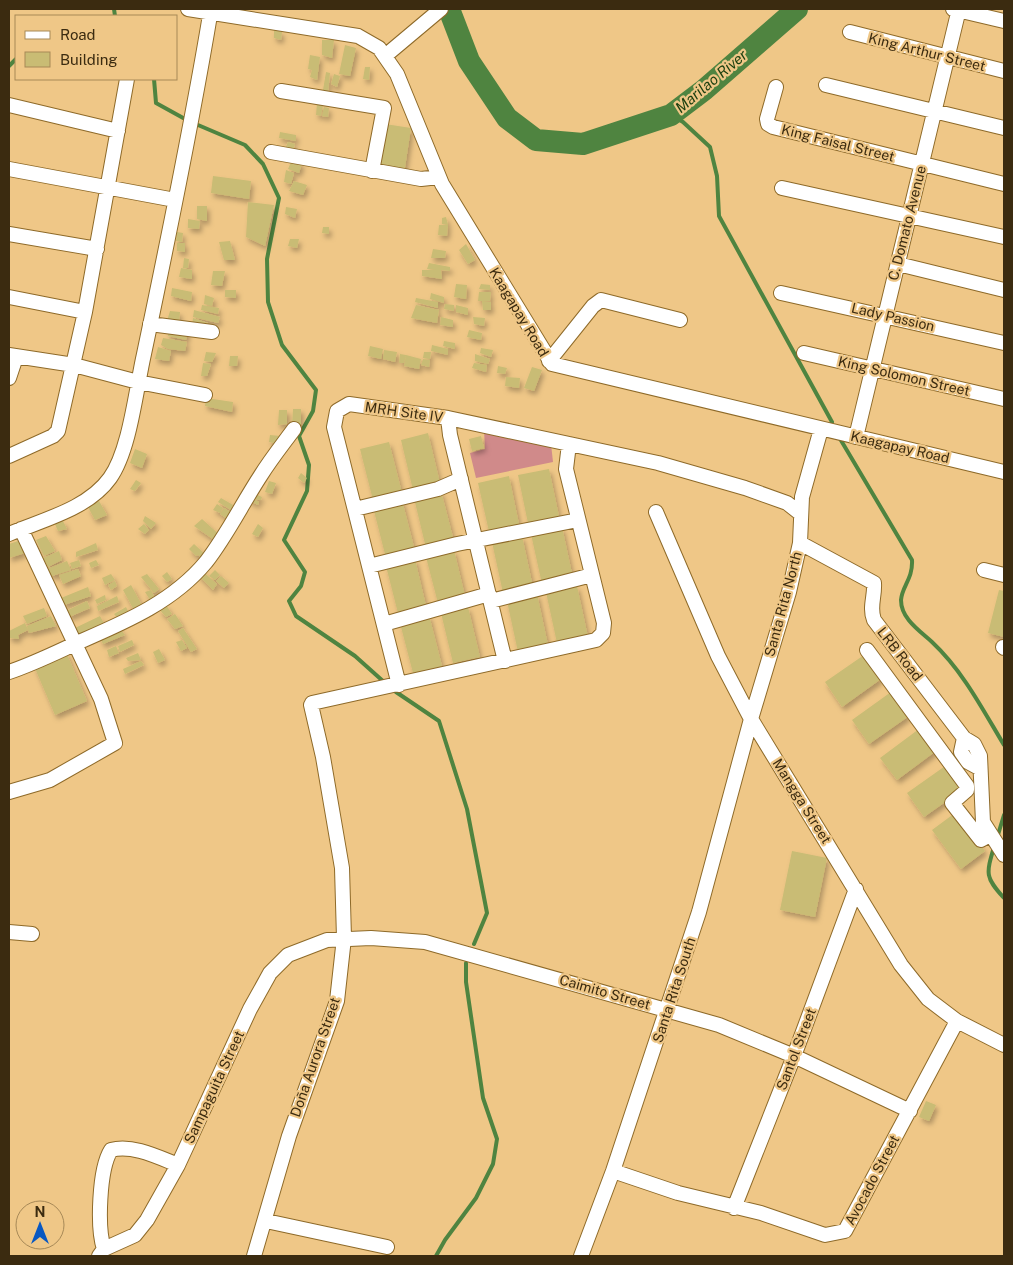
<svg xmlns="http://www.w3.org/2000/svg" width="1013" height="1265" font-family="'Public Sans',sans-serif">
<defs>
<filter id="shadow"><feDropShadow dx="2.5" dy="4" stdDeviation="2.5" flood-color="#0004"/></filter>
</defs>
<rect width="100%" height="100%" fill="#efc787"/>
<!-- green -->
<path fill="#d08a8a" d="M484 430 551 444 553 462 476 478 470 453 485 449Z"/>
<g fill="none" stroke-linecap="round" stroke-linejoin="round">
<!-- stream -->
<path stroke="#4f8440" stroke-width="4" d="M114 9 115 16
M9 66 16 59
M154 79 156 103 185 119
M671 115 683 122 710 147 717 176 719 216 832 422
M198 125 245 145 263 164 279 198 267 259 268 302 282 345 316 390 313 411 299 436 309 465 307 491 284 540 305 572 301 586 289 601 296 616 355 656 384 682
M839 437 912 560C913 579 902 586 901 600 901 619 920 631 932 642 963 671 983 710 1004 745
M396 692 439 721 467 809 487 913 474 944
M997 838 1004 815
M994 847C986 874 985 877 1004 898
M436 1256 445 1240 476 1198 493 1164 497 1139 483 1098 466 982V963"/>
<!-- river -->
<path stroke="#4f8440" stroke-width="22" d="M449 9 469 61 507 118 536 140 583 144 671 115 704 90 797 9"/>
</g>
<!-- building -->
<path fill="#c9bc74" filter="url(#shadow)" d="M274 30 282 32 281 40 274 38Z
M322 40H334L332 58 322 55Z
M345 45 356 48 350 76 339 74Z
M310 55 320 57 317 80 310 77 312 70 308 69Z
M365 67H370L369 80 363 79Z
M326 72 330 73 328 93 323 90Z
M334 74 340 76 337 87 331 84Z
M317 103 323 105 321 116 316 115Z
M324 107 329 108 328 117 322 116Z
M385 124 411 128 404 174 378 170Z
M280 132 296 135V141L279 138Z
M288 142 295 144 293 151 285 149Z
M292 160 302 163 299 173 288 169Z
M286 170 294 173 291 184 284 182Z
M213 176 251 181 249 199 211 193Z
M294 181 307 185 303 195 289 191Z
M248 202 274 205 265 246 246 237Z
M197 206H207V221L197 219Z
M286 207 297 209 295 218 285 214Z
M446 217 448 225 442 224V218Z
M188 219 200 221 199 229 188 228Z
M439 225H448L447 236 438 235Z
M323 227H329V234L322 233Z
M177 232 183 233 182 242 176 241Z
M290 239H299L297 248 288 246Z
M230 241 235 260H224L219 242Z
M177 243H185V252L177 251Z
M466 244 475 260 468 264 459 250Z
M433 249 446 251 445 258H431Z
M184 258 189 259 188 268H183Z
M429 263 450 267V271L441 270 442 279 422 276V270H436L427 269Z
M181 268 192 270V279L179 277Z
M213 271H225L222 286 211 285Z
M456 284 467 285 466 299 454 297Z
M481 284 490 285V290L479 289Z
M172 288 192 292 191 301 171 296Z
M225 290H236V298L225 297Z
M479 292H491L490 301H478Z
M431 293 444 297V303L430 299Z
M205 295 214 298 212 306 204 304Z
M416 298 438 302V308L415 302Z
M482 301 491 302V310H483Z
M445 304 454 305V311L444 309Z
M202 305 219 308 218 314 201 310Z
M416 305 439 310 437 323 411 318Z
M456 305 468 308V315L456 312Z
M194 310 220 317 218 323 193 317Z
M170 311 180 312 179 323 167 321Z
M441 317 453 320V327L440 325Z
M473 317 485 318 484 326 474 324Z
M193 318 208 323 207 329 192 326Z
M168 326 188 330 186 340 168 336Z
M469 330 482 333 481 340 467 337Z
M163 338 187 342 185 351 168 349 161 345Z
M444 341 455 343V349L443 346Z
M432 345 448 349V355L431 351Z
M370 346 383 349 381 359 368 356Z
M158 347 171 351 169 361 155 359Z
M481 348 493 350 491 357 480 353Z
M384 350 397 352 395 362 383 359Z
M206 352 216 353 212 362 204 361Z
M424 352H431L430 359 423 358Z
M400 354 406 355 404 363H399Z
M475 354 490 359 488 364 475 361Z
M406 355 421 359 419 369 404 366Z
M230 356H238L237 366H229Z
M423 359 430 360 429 367 421 365Z
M203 363 211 364 207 376H201Z
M474 363 487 365 486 372 472 368Z
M498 366 507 368 505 374 497 373Z
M532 367 542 370 534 391 524 388Z
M506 377 520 378 519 388 505 386Z
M206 398 233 402 232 412 205 406Z
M293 409H301V425H292Z
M279 410H287V424L278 425Z
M428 433 440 483 413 490 401 440Z
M270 435 280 436V440H277L282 445 269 442Z
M481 436 484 448 472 451 469 439Z
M389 442 402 493 373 500 360 449Z
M135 449 147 454 142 468 130 463Z
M549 469 560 521 529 528 518 475Z
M301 473 307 478 304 483 298 478Z
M509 476 520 529 490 536 478 483Z
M136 480 141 483 135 491 130 489Z
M269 481 276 483 272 494 265 492Z
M441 491 454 541 426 548 414 498Z
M251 492 262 497 261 500 254 499 259 502 258 505 248 500Z
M221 498 233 505 231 510 218 502Z
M402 500 415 551 386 558 373 507Z
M99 501 107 515 95 520 88 507Z
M217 504 223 508 220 513 213 510Z
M224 508 234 514 229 520 220 514Z
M145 516 156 523 151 529 143 521Z
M202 519 222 537 217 542 194 526Z
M63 521 67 529 58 531 55 524Z
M144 524 149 530 145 534 138 529Z
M258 524 263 528 258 537 252 534Z
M562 527 573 578 542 584 531 534Z
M46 536 55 551 44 556 36 540Z
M522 536 533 587 503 593 492 542Z
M18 541 25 553 9 558V544Z
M96 543 98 550 76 557V552Z
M194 544 207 556 203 559 198 555 196 556 189 549Z
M454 550 466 600 439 607 426 557Z
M59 551 62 560 48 567 43 558Z
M415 559 427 610 399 617 386 566Z
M79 560 81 566 72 569 70 563Z
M96 560 99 565 91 568 89 563Z
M67 561 71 570 52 576 47 569Z
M78 569 81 576 63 584 59 575Z
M201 570 217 584 213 590 197 574Z
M215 570 220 575 215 580 209 576Z
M167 572 172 579 167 582 162 576Z
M111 574 115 580 105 585 102 578Z
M147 574 159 589 154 593 141 577Z
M221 576 229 583 224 588 216 581Z
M115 581 117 586 111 590 108 585Z
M131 585 144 609 135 612 123 590Z
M577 586 588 637 557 643 546 592Z
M88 587 91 596 64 605 61 598Z
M151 590 156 600 152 603 145 592Z
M999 590 1004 591V637L988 633Z
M537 594 548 645 518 652 507 601Z
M105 595 106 600 97 604 95 600Z
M117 596 119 602 98 611 97 606Z
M87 601 90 608 69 617 66 611Z
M166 605 172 614 166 617 159 609Z
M126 607 130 615 120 621 114 614Z
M468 607 480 657 453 663 441 613Z
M44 608 47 616 27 624 23 616Z
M175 614 183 626 175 629 167 619Z
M429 615 442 666 413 673 400 623Z
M51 616 56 626 29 633 27 626Z
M100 616 107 629 81 639 75 628Z
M25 623 28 630 18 635 19 639 9 638V631Z
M117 625 125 635 103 644 99 636Z
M183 628 197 649 191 652 178 631Z
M132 640 134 645 120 652 118 646Z
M182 640 187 648 181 651 176 642Z
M116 646 119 653 109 657 107 650Z
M159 649 165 660 158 663 153 652Z
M66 652 87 701 55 715 34 666Z
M138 653 141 660 128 661 126 658Z
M864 655 881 679 842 707 825 682Z
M141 661 144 665 125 674 123 669Z
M891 692 909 716 869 744 852 720Z
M919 729 936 751 897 780 880 758Z
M948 764 965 788 924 817 907 793Z
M955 813 985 851 961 869 932 830Z
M792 851 827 858 815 917 780 910Z
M926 1101 936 1105 929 1121 919 1117Z"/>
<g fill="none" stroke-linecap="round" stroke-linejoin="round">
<!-- minor casing -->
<g stroke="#8e6a29" stroke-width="16">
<path id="minor" d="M188 9 358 36 379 48 397 74 442 184 552 364 1004 472
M953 9 1004 21
M850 32 1004 71
M385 56 441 9
M826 85 1004 128
M776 87 767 119 768 124 773 127 1004 184
M281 91 384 108 372 171
M9 105 118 131
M271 152 421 179 439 177
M9 169 175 200
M782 188 1004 237
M9 234 97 249
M898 264 1004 290
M781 293 1004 343
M9 297 85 312
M150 324 212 332
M804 353 1004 399
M9 355 74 365 138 382 205 395
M549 361 593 306 601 300 680 320
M9 378 16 357
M448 418 450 435 505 661
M856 437 959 9
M9 456 53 436 58 431 85 312 127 79
M355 509 438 489 461 479
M656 512 718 656 751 719 901 965 928 999 957 1021 1004 1045
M9 534C42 520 88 509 110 478 130 450 136 389 144 354 168 240 192 124 211 9
M800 543 874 583C875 597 869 607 874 620L964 738
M369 566 457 544 578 520
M984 570 1004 575
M491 601 592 575
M384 624 489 594
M1003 647 1004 648
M867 650 967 786V790L952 803 981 840 990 835
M9 672C33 664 55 653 79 642 125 622 173 602 206 562 227 535 242 504 261 475 271 459 283 444 294 429
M399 685 334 427 337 411 349 404 448 418 658 463 745 488 787 503 801 514
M312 703 596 640 603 633 604 623 566 469 569 444
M979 768 968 762 961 752 964 738 974 744 980 756 983 822 1004 855
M9 792 50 780 115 743 101 699 21 529
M9 932 32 934
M613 1171 678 1193 761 1213 825 1235 845 1231 957 1021
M734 1208 794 1056 856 889
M266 1221 387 1247
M104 1249C97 1228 99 1169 111 1150 132 1144 158 1157 178 1165
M99 1256 104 1249 135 1235 147 1220 178 1165 250 1009 270 973 288 955 327 940 371 938 425 942 719 1025 794 1056 910 1111
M254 1256 289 1136 337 1001 344 938 342 868 323 757 311 705
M581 1256 613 1171 699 912 751 719 789 592 800 543 802 497 821 429"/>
</g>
<!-- minor -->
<use href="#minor" stroke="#fff" stroke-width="14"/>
</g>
<g text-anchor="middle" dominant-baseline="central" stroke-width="4.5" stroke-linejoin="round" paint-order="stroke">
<!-- street labels -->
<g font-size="14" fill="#3b2b10" stroke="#efc787">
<text transform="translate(927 52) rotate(14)">King Arthur Street</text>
<text transform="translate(838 143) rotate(14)">King Faisal Street</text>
<text transform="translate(907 223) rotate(-76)">C. Domato Avenue</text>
<text transform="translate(519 312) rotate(59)">Kaagapay Road</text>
<text transform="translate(893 317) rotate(13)">Lady Passion</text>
<text transform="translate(904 376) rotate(13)">King Solomon Street</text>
<text transform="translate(404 412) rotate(8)">MRH Site IV</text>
<text transform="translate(900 447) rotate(13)">Kaagapay Road</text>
<text transform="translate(783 604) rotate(-75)">Santa Rita North</text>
<text transform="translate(900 654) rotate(52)">LRB Road</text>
<text transform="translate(802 801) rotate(58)">Mangga Street</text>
<text transform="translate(674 990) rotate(-72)">Santa Rita South</text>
<text transform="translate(605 992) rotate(16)">Caimito Street</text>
<text transform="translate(796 1049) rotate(-69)">Santol Street</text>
<text transform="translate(315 1057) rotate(-71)">Doña Aurora Street</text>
<text transform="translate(214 1087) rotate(-65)">Sampaguita Street</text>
<text transform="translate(872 1180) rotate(-62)">Avocado Street</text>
</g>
<!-- water labels -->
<g font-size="15" font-style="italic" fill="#1b3f0f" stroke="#efc787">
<text transform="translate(711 81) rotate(-40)">Marilao River</text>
</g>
</g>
<!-- border -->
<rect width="1013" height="1265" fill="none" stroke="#3b2b10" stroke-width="20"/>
<!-- legend -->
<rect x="15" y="15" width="162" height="65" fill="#efc787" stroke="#a78957"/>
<rect x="25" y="31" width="25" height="8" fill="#ffffff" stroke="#a78957"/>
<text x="60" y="40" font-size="15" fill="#3b2b10">Road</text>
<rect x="25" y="52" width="25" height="15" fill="#c9bc74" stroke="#a78957"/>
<text x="60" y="65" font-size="15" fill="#3b2b10">Building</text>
<!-- north arrow -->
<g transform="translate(40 1225)"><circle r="24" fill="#efc787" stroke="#a78957"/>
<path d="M0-4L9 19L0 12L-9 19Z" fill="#0958c2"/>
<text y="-8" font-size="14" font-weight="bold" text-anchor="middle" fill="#3b2b10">N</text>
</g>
</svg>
